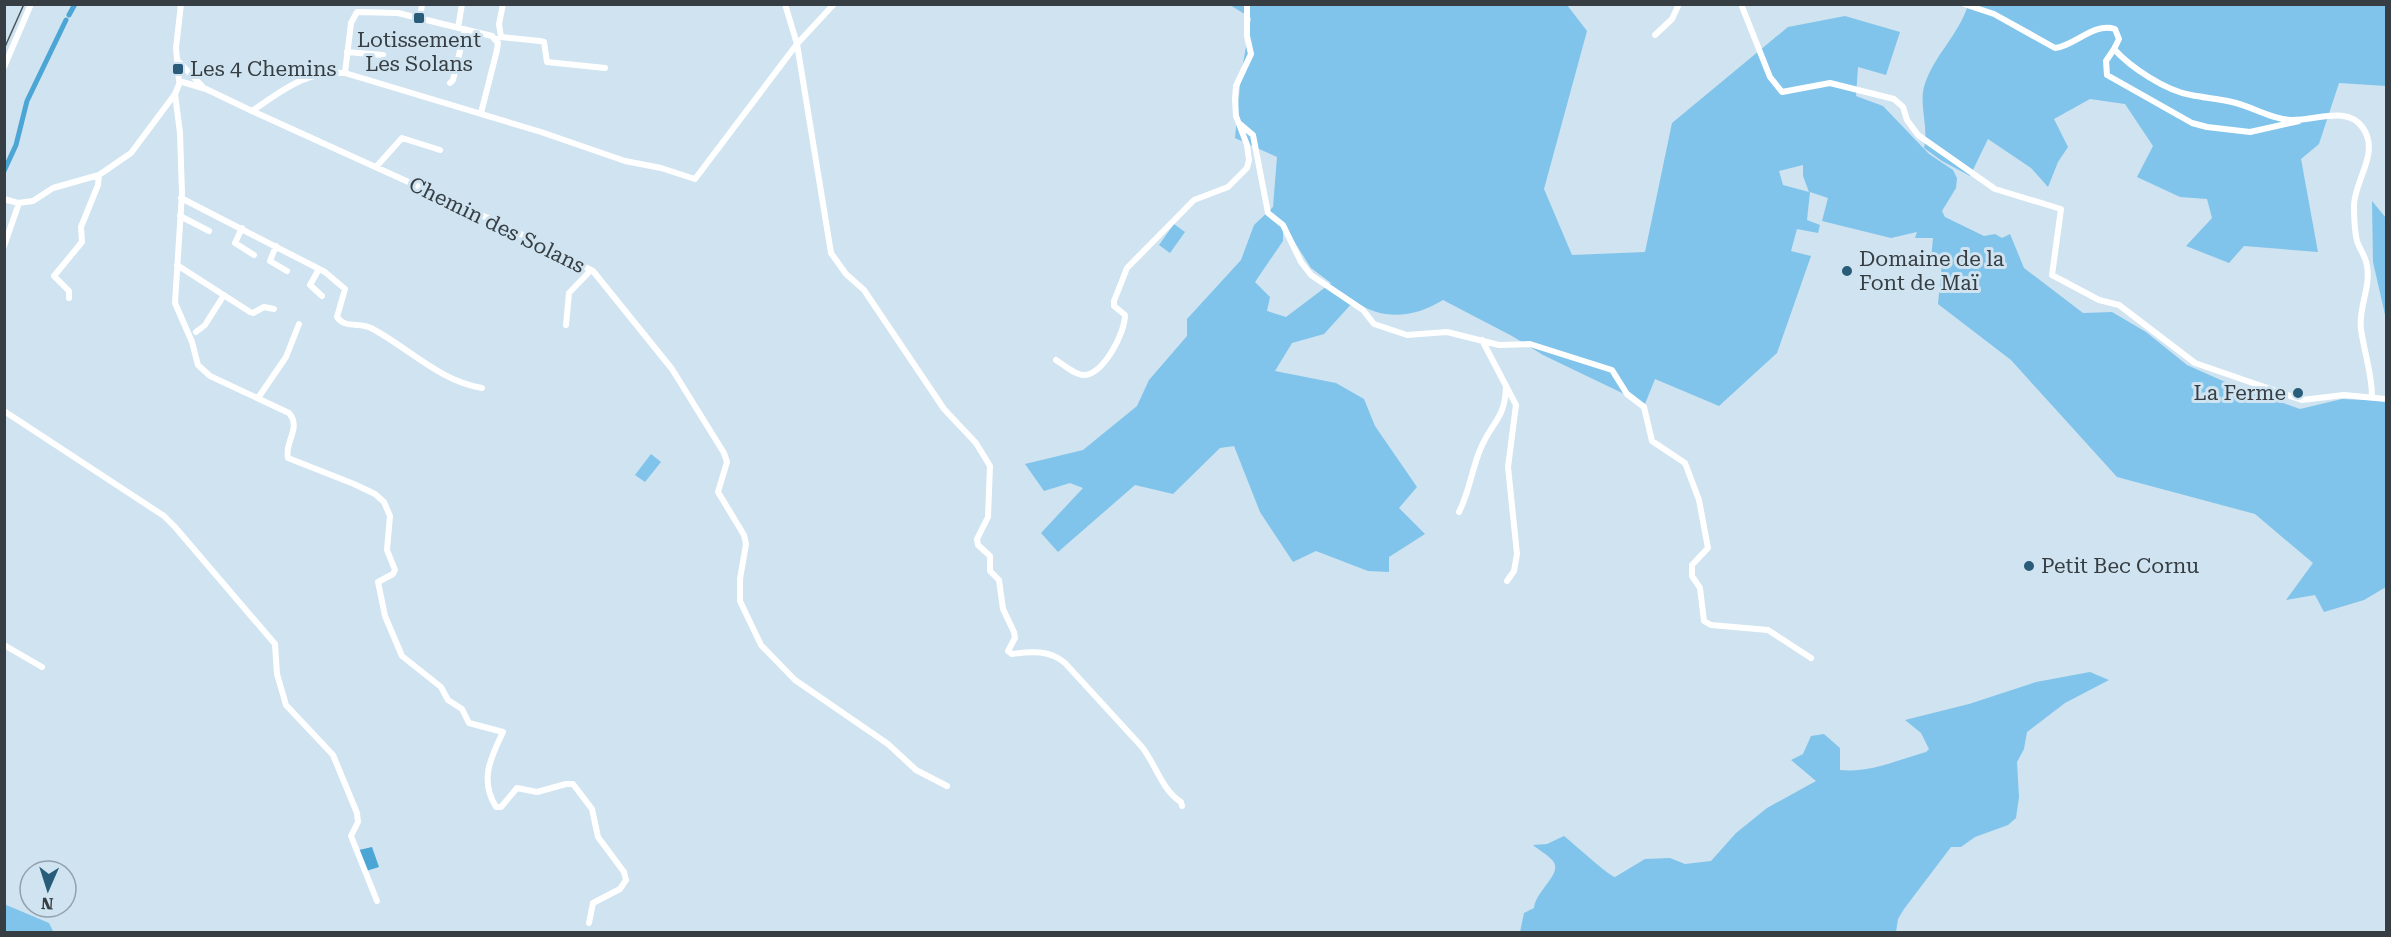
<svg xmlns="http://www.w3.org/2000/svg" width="2391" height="937" font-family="'Roboto Serif',serif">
<rect width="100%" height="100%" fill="#cfe3f0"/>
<!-- green -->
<path fill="#80c4eb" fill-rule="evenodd" d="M1230 5H1567L1587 31 1544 189 1572 255 1645 252 1672 123 1788 27 1845 16 1900 32 1886 75 1858 67 1856 96 1883 106 1929 154 1953 170 1957 178 1956 188 1942 211 1945 217 1984 236 1995 234 2002 238 2010 234 2024 268 2083 313 2112 312 2146 332 2187 365 2232 385 2300 409 2342 399 2386 401V587L2364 600 2324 612 2315 595 2286 600 2313 563 2255 514 2117 477 2011 360 1938 304 1942 263 1931 259 1933 238H1915L1917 232 1891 238 1822 221 1828 198 1810 192 1807 220 1820 225 1818 233 1797 229 1791 251 1811 256 1777 353 1719 406 1655 379 1645 404 1543 355 1512 336 1443 300C1414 318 1383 321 1354 301L1324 334 1292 343 1275 371 1336 383 1364 399 1375 426 1417 487 1399 508 1425 534 1389 557V572L1368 571 1316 551 1293 562 1260 512 1234 446 1220 448 1173 494 1135 485 1058 552 1041 533 1083 488 1070 483 1044 491 1025 464 1083 450 1137 406 1149 380 1187 336V319L1241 260 1254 225 1273 207 1277 157 1235 138 1241 75 1251 18ZM1803 165V176L1809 192 1783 185 1779 171ZM1283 224 1311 268 1331 283 1286 317 1267 311 1270 297 1255 282 1283 241Z
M1968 5H2386V86L2339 83 2319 144 2301 159 2318 252 2244 246 2229 263 2186 246 2212 218 2207 199 2180 197 2137 177 2153 146 2125 104 2090 99 2054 119 2068 147 2058 162 2048 187 2031 168 1988 139 1970 176 1942 161 1924 148C1929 128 1919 106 1924 87 1933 56 1959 35 1968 5Z
M2372 201 2386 218V319L2373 262Z
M1174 224 1185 232 1170 253 1159 245Z
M651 454 661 462 645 482 635 475Z
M2090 672 2109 680 2065 703 2027 732 2024 749 2017 762 2019 797 2016 818 2008 825 1975 837 1961 847H1951L1904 909 1898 919 1896 932H1520L1524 913 1534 908C1536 890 1563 874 1553 861 1548 855 1539 850 1533 845L1547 844 1564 836C1573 843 1609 876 1615 877L1645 859 1670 858 1685 864 1711 861 1736 833 1767 808 1816 781 1791 760 1803 754 1811 736 1824 734 1840 748V770C1871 773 1897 760 1926 752L1929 749 1921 733 1905 720 1969 704 2036 682Z
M4 904 49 923 53 931 5 932Z"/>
<!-- water -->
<path fill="#4ba6d6" d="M372 847 379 867 366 871 359 850Z"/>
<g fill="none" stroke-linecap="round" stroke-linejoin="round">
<!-- canal -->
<path stroke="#4ba6d6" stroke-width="5" d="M69 15 75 4
M4 171 16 145 27 101 66 20"/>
<!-- minor -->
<path stroke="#fff" stroke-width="6" d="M181 4 176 48 179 81 206 89 252 111C283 90 307 70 345 73L541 132 625 161 661 168 695 179 797 44 834 4
M785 4 797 44 831 253 846 274 864 290 944 409 976 443 990 466 988 517 977 539 978 545 990 556V571L999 580 1003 609 1014 632 1015 638 1008 651 1012 654C1031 651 1050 650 1065 663L1142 747C1156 765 1162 790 1181 802L1182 806
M1741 4 1770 77 1782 92 1830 83 1894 99 1903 107 1907 120 1918 135 1995 189 2061 209 2052 275 2099 300 2119 305 2195 363 2302 400 2344 395 2386 399
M1964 4 1994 14 2055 48C2075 46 2093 22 2115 29L2119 39 2114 49C2130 67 2166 91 2191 95 2206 98 2221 99 2236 103 2255 108 2271 119 2291 120 2315 121 2348 105 2363 128 2380 153 2355 179 2354 205 2354 217 2354 229 2357 241 2360 250 2366 257 2367 266 2371 288 2358 308 2361 329 2364 352 2372 373 2372 396
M420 18 422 4
M458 28 462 4
M1655 35 1672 19 1679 4
M501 37 499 24 503 4
M496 39 501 37 540 41 544 42 547 62 605 68
M2114 49 2106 61 2107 75 2192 123 2207 127 2250 132 2299 121
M347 52 383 55
M177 60 203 87
M4 67 31 4
M345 73 351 23 357 12 398 13 492 36 498 43 497 50 481 113
M450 83 453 80 465 30
M175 94 180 133 182 193 175 303 192 342 198 365 210 376 289 413C302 428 284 442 288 458L354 484 375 494 384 502 390 516 387 550 395 570 393 574 378 582 385 616 402 656 441 687 448 700 462 709 469 723 503 732C491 757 479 780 496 807H501L517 788 537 792 566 784H573L592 809 598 837 624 872 626 880 620 889 593 903 589 923
M252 111 501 224 593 271 672 369 724 453 727 462 718 492 744 535 746 544 740 579V601L761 645 795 680 888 744 916 770 947 786
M1240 124 1253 135 1268 213 1283 225 1301 262 1311 275 1363 310 1374 324 1407 335 1447 332 1499 345 1530 344 1612 370 1627 394 1644 407 1652 441 1685 463 1699 500 1708 548 1692 565V576L1700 588 1704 621 1711 625 1768 630 1811 658
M376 167 402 138 440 150
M181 198 325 272 345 289 337 317C345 329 360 322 371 328 409 348 439 381 482 388
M4 199 18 203 33 201 53 188 99 175 131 153 175 94 180 82
M180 216 209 231
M242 228 235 243 254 255
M4 246 19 203
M276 246 270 261 287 271
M177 265 250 312 253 313 264 307 274 309
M319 269 310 285 322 296
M69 298V291L54 276 82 242 81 227 98 185 99 175
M566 325 569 293 591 270
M196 332 205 325 224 295
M1482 340 1516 405 1508 467 1517 554 1514 571 1507 581
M1056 360C1064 365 1076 376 1085 375 1104 373 1125 333 1125 315L1114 306V301L1127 268 1194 200 1228 187 1247 168 1249 160 1247 145 1236 116 1235 99 1236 86 1251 54 1247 36V4
M258 398 286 357 299 324
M4 411 164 516 175 527 275 644 277 674 286 705 333 755 357 813 358 822 351 836 377 901
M1459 512C1469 493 1472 469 1480 450 1491 422 1505 420 1506 387
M4 645 42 667"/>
<!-- tram -->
<path stroke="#4d565c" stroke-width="1.5" d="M4 49 24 4"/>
</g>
<!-- markers -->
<g fill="#285c78" stroke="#cfe3f0" stroke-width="2">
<rect x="413" y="12" width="12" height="12" rx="3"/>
<rect x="172" y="63" width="12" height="12" rx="3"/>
<circle cx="1847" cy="271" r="6"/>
<circle cx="2298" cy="393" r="6"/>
<circle cx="2029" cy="566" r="6"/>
</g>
<g text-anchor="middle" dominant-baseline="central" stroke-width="6" stroke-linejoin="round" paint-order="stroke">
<!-- poi labels -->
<g font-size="21" fill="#363e43" stroke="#cfe3f0" text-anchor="start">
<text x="419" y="40" text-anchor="middle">Lotissement<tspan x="419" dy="24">Les Solans</tspan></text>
<text x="190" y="69">Les 4 Chemins</text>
<text x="1859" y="259">Domaine de la<tspan x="1859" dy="24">Font de Maï</tspan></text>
<text x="2286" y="393" text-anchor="end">La Ferme</text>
<text x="2041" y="566">Petit Bec Cornu</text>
</g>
<!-- street labels -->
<g font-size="21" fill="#363e43" stroke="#cfe3f0">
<text transform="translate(497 225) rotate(26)">Chemin des Solans</text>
</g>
</g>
<!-- border -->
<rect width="2391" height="937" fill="none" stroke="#363e43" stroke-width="12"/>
<!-- north arrow -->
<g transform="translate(48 889) rotate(183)"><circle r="28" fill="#cfe3f0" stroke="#92a1ab" stroke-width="1.5"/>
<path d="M0-4.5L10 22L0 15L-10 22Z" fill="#285c78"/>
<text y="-9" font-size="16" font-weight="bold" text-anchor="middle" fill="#363e43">N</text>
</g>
</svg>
